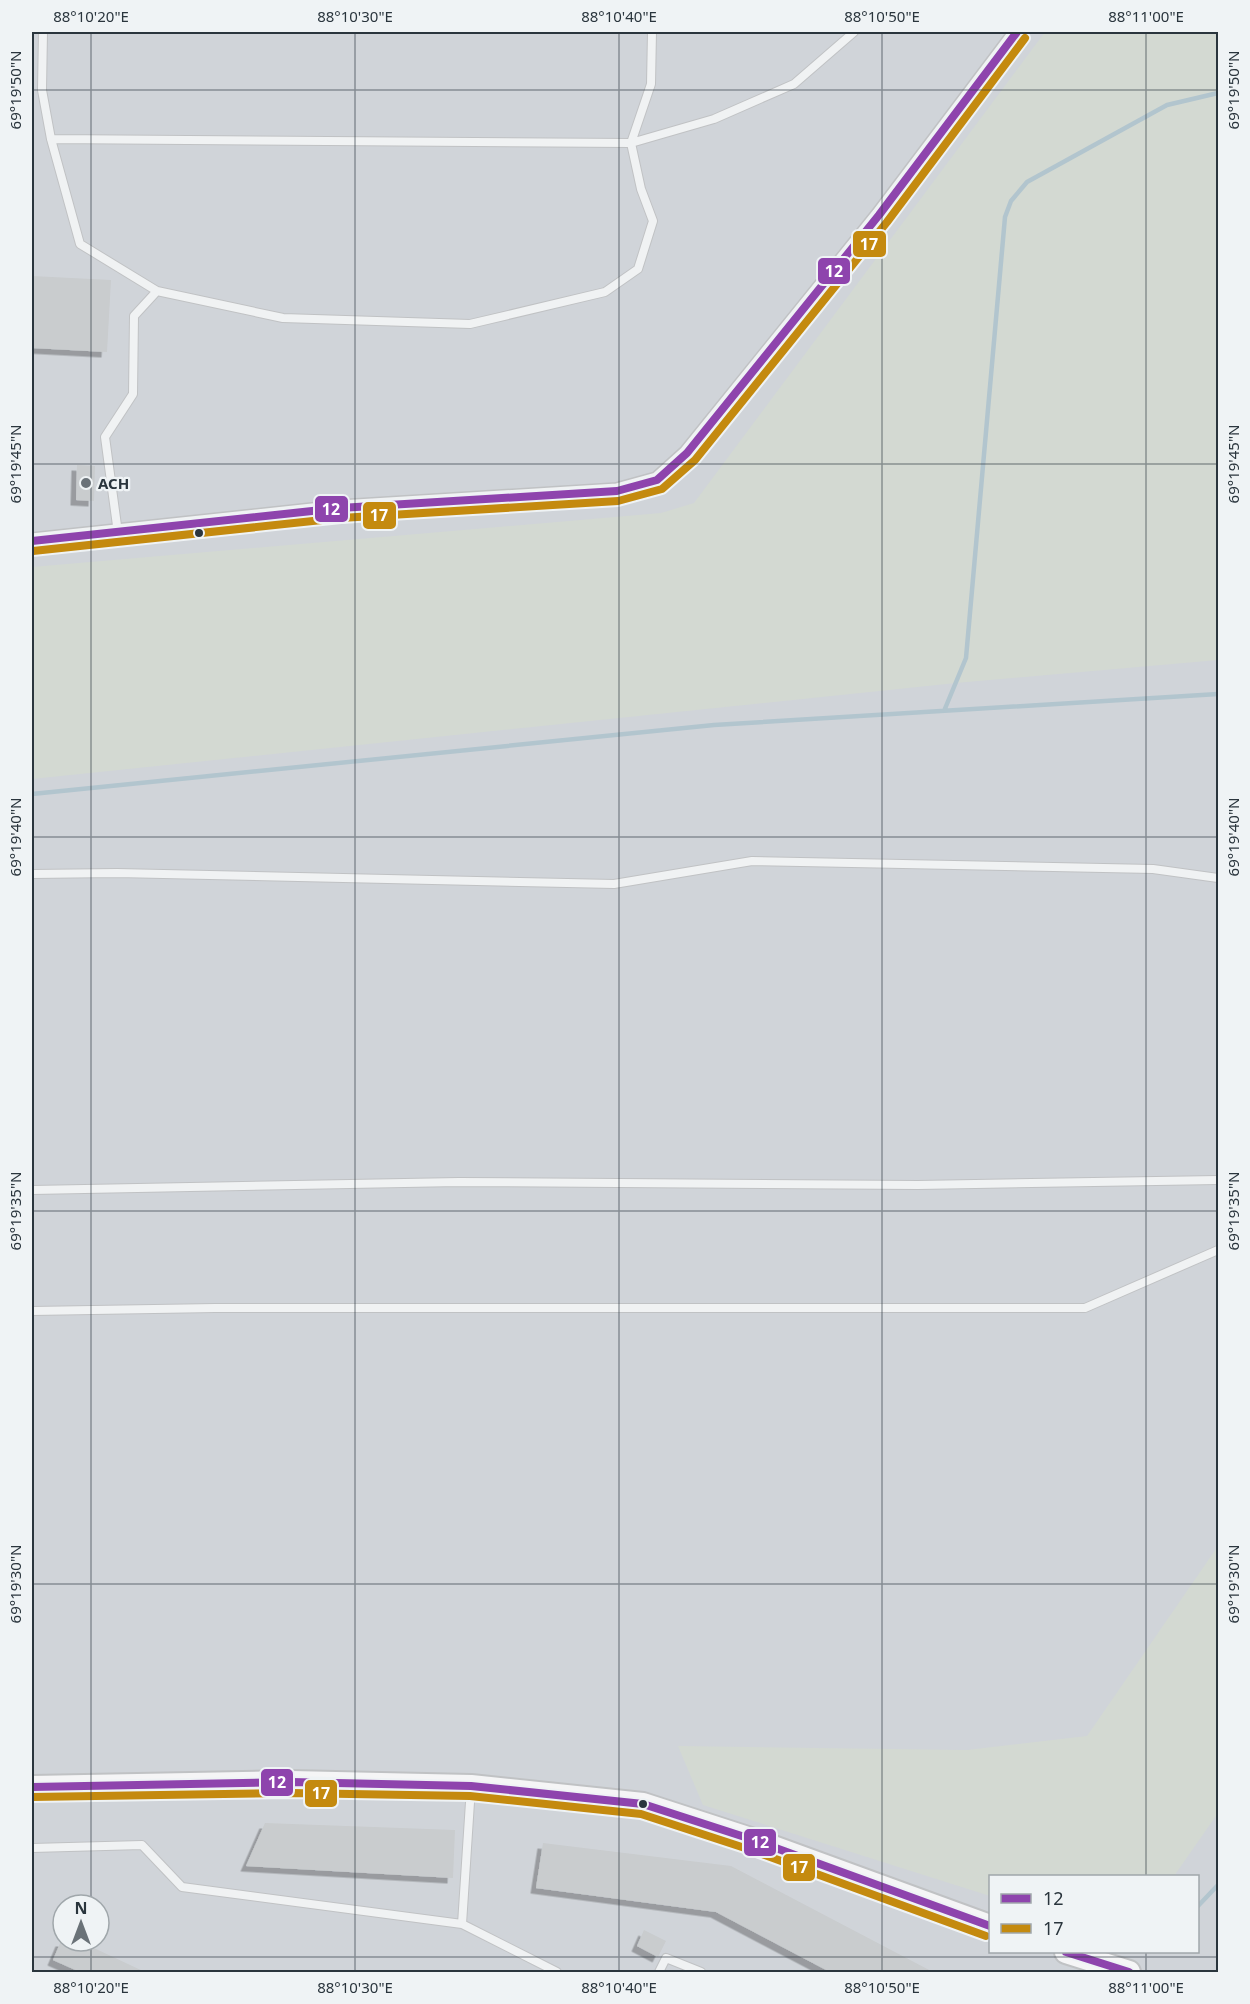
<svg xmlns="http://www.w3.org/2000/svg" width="1250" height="2004" font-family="'Noto Sans',sans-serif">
<defs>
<filter id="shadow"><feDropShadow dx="-5.5" dy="5.5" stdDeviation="0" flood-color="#0004"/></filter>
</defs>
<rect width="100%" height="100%" fill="#e1e4e6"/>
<!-- built -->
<path fill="#d0d4d9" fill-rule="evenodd" d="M32 32H1218V1972H32ZM990 1876H1198V1952H990ZM63 1905H99V1941H63Z"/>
<!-- green -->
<path fill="#d3d9d2" d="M1045 32H1218V660L956 683 32 779V567L661 513 694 503Z
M1218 1546V1813L1174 1876H990V1896L703 1805 678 1746 967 1750 1087 1736Z"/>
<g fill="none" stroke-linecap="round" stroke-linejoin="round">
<!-- stream -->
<path stroke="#b2c5ce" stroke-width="4.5" d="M944 711 966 658 1005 217 1011 201 1027 182 1167 105 1218 93
M32 794 714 725 1218 694
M1198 1906 1218 1885"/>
</g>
<!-- building -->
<path fill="#c9ccce" filter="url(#shadow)" d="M32 276 111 280 107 352 32 348Z
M77 465 95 466 94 501 76 500Z
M265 1823 455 1830 453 1878 246 1866Z
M543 1843 731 1866 933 1972H830L716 1912 536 1888Z
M644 1930 666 1941 658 1957 637 1946Z
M61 1941H79L145 1972H80L53 1960Z"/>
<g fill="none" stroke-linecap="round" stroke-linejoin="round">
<!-- lane casing -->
<g stroke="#c0c2c4" stroke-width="10">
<path id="lane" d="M43 32 42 90 51 139 80 244 157 291 283 318 470 324 605 292 638 269 653 221 641 189 631 143 651 84 652 32
M51 139 631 143 714 119 794 84 854 32
M118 533 105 437 133 394 134 316 157 291
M32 874 117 873 614 884 752 861 1153 869 1218 878
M32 1190 459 1182 918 1185 1218 1180
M32 1311 215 1308H1085L1218 1250
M471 1787 462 1924 557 1972
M32 1848 142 1845 182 1887 462 1924
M659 1972 666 1958 701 1972"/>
</g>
<!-- street casing -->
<g stroke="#c0c2c4" stroke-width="18">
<path id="street" d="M32 541 340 508 617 491 657 480 687 453 879 215 1017 32"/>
</g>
<!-- secondary casing -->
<g stroke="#c0c2c4" stroke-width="26">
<path id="secondary" d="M32 1787 291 1782 471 1786 643 1804 754 1840 990 1926
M1066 1952 1129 1972"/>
</g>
<!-- lane -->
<use href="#lane" stroke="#f0f2f3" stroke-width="8"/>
<!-- street -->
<use href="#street" stroke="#f0f2f3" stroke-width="15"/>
<!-- secondary -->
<use href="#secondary" stroke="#f5f5f6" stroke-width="22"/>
<!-- bus-1 casing -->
<g stroke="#eff3f5" stroke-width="12">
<path id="bus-1" d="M32 541 340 508 617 491 657 480 687 453 879 215 1017 32
M32 1787 291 1782 471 1786 643 1804 754 1840 990 1926
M1066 1952 1129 1972"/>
</g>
<!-- bus-2 casing -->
<g stroke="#eff3f5" stroke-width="12">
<path id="bus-2" d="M33 551 341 518 618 501 662 489 695 460 887 222 1025 38
M32 1797 291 1793 470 1796 641 1814 751 1850 986 1936"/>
</g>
<!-- bus-1 -->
<use href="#bus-1" stroke="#8e44ad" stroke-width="8"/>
<!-- bus-2 -->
<use href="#bus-2" stroke="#c48a0f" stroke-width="8"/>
</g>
<!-- ticks -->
<path fill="none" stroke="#2a353d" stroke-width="1.5" stroke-opacity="0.45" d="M91 32V1905M355 32V1972M619 32V1972M882 32V1972M1146 32V1876M32 90H1218M32 464H1218M32 837H1218M32 1211H1218M32 1584H1218M91 1941V1972M1146 1952V1972M32 1957H1218"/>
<!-- markers -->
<circle fill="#6a7278" stroke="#eff3f5" stroke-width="2" cx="86" cy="483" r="6"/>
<g fill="#2a353d" stroke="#eff3f5" stroke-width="2">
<circle cx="199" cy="533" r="5"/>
<circle cx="643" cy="1804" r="5"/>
</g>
<g text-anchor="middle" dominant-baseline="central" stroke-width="4.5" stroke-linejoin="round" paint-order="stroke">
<!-- poi labels -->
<g font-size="15" font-weight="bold" fill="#2a353d" stroke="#eff3f5" text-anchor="start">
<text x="98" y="483">АСН</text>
</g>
</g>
<g stroke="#eff3f5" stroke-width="2">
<rect x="852" y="230" width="35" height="28" rx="6" fill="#c48a0f"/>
<rect x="817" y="257" width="34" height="28" rx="6" fill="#8e44ad"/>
<rect x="314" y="495" width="35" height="28" rx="6" fill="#8e44ad"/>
<rect x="362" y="501" width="35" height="29" rx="6" fill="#c48a0f"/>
<rect x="260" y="1768" width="34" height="29" rx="6" fill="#8e44ad"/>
<rect x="304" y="1779" width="34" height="29" rx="6" fill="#c48a0f"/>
<rect x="743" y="1828" width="34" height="29" rx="6" fill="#8e44ad"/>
<rect x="782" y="1853" width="34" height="29" rx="6" fill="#c48a0f"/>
</g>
<g font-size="16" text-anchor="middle" font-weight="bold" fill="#fff">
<text x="869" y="250">17</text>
<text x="834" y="277">12</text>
<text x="331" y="515">12</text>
<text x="379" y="521">17</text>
<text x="277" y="1788">12</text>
<text x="321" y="1799">17</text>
<text x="760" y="1848">12</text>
<text x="799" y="1873">17</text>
</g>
<!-- border -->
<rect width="1250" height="2004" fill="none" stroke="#eff3f5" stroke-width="66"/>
<!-- legend -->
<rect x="989" y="1875" width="210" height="78" fill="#eff3f5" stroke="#a0a7ab" stroke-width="1.5"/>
<rect x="1001" y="1894" width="30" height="9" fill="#8e44ad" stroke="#a0a7ab" stroke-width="1.5"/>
<text x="1043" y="1905" font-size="18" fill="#2a353d">12</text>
<rect x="1001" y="1924" width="30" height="9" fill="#c48a0f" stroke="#a0a7ab" stroke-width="1.5"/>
<text x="1043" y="1935" font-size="18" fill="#2a353d">17</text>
<!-- north arrow -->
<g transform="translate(81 1923)"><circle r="28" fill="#eff3f5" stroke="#a0a7ab" stroke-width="1.5"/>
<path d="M0-4.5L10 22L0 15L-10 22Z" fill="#6a7278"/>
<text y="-9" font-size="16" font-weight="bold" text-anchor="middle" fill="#2a353d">N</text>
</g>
<rect x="33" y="33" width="1184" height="1938" fill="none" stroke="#2a353d" stroke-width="2"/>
<g font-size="15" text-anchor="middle" fill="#2a353d">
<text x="91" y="22">88°10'20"E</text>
<text x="355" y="22">88°10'30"E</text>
<text x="619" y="22">88°10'40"E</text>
<text x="882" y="22">88°10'50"E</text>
<text x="1146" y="22">88°11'00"E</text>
<text transform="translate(16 90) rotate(-90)" y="5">69°19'50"N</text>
<text transform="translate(1234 90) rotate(-90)" y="5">69°19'50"N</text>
<text transform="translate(16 464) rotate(-90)" y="5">69°19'45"N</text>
<text transform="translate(1234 464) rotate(-90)" y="5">69°19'45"N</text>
<text transform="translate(16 837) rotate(-90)" y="5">69°19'40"N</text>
<text transform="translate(1234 837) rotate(-90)" y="5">69°19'40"N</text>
<text transform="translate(16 1211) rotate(-90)" y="5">69°19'35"N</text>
<text transform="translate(1234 1211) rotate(-90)" y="5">69°19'35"N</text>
<text transform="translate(16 1584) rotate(-90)" y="5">69°19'30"N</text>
<text transform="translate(1234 1584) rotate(-90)" y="5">69°19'30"N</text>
<text x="91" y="1993">88°10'20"E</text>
<text x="355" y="1993">88°10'30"E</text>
<text x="619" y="1993">88°10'40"E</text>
<text x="882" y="1993">88°10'50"E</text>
<text x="1146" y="1993">88°11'00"E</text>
</g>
</svg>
